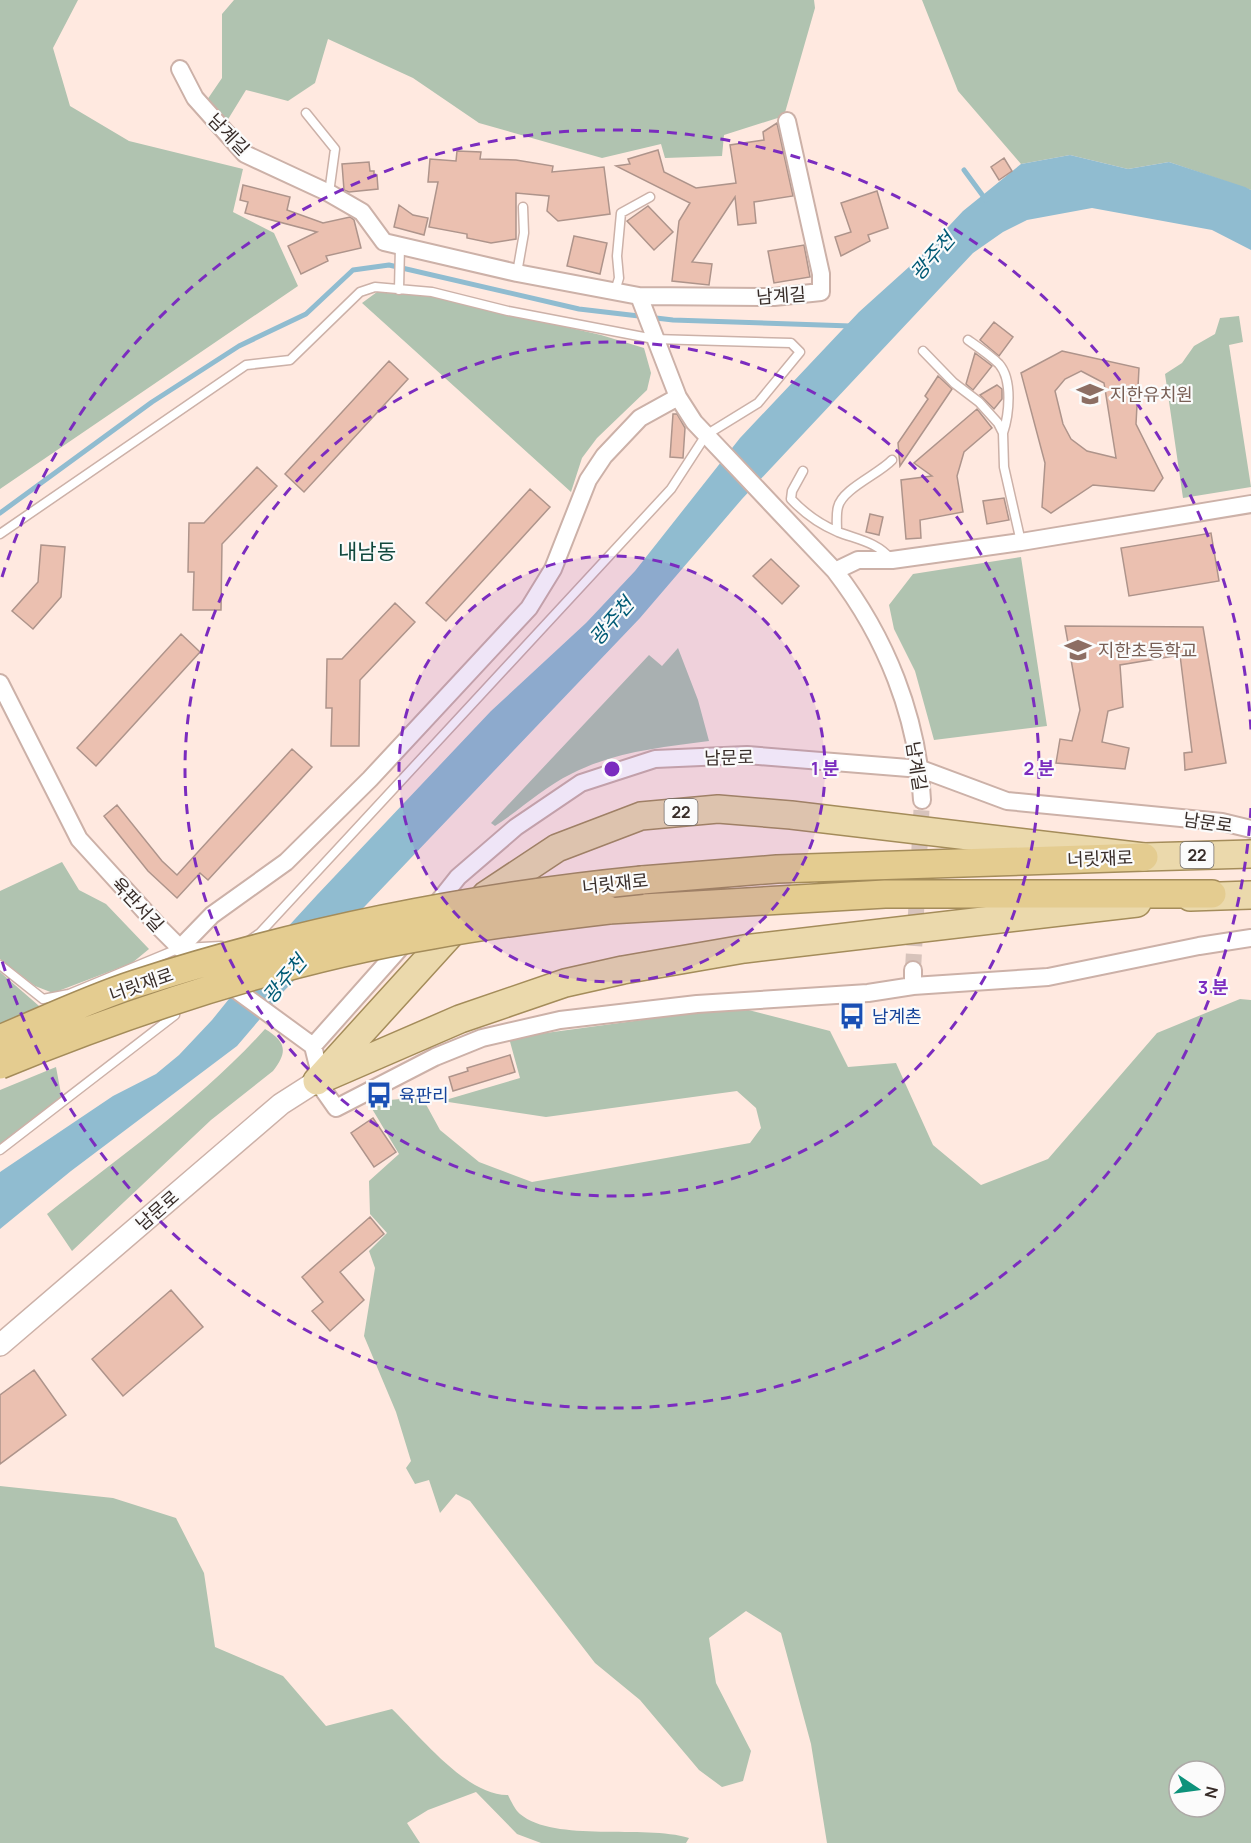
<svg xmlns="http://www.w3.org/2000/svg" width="1251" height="1843" font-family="Manrope,'Noto Sans KR',sans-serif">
<rect width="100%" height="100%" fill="#ffe9e0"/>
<!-- green -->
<path fill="#b0c3b0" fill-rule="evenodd" d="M0 0H78L53 48 70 106 129 141 243 169 233 212 274 233 298 286 0 489Z
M234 0H814L815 8 784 116 724 135 722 156 665 158 661 144 602 158 479 123 413 78 328 39 315 83 288 101 246 90 227 121 207 100 222 78V14Z
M922 0H1251V190L1169 162 1128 169 1070 155 1021 164 958 91Z
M377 292 433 296 601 335 644 348 651 373 647 390 597 438 582 458 571 492 362 303Z
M1239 316 1243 342 1229 345 1251 487 1183 498 1165 374 1182 363 1194 346 1215 334 1220 318Z
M1021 557 1047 726 934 740 915 671 894 629 889 605 913 574Z
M678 648 698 700 709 741C659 748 616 751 571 774 544 787 520 810 495 826L491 823 649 655 662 666Z
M62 862 79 890 106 904 149 949 132 963 53 993 35 986 0 959V891Z
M0 972 46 1012 0 1032Z
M1240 999 1251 1000V1843H827L811 1744 781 1633 746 1611 709 1638 716 1683 751 1751 743 1781 722 1787 699 1770 640 1700 595 1663 470 1501 456 1494 440 1513 429 1480 415 1484 406 1468 411 1461 396 1412 364 1336 375 1268 369 1251 387 1233 370 1214 369 1181 399 1154 368 1102 422 1097 440 1130 479 1162 532 1182 750 1143 761 1128 756 1108 737 1091 546 1117 442 1101 520 1078 509 1038 737 1007 830 1031 848 1067 896 1063 933 1145 981 1185 1048 1159 1157 1033ZM1179 1771H1215V1807H1179Z
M265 1029C285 1041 289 1051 273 1071L211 1120 72 1251 47 1214C121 1156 202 1099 265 1029Z
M56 1067 62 1099 0 1145V1090Z
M0 1486 113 1498 176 1518 204 1573 215 1647 283 1676 326 1726 392 1709C420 1736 467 1796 508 1795 511 1801 515 1810 520 1814 555 1843 644 1824 689 1838L686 1843H541L517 1834 476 1792 428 1810 407 1823 420 1843H0Z"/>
<!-- water -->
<path fill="#90bcd0" d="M1070 155 1128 169 1169 162 1245 187 1251 190V250L1212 230 1092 208 1027 220 1003 232 973 253 742 499 640 618 283 992 237 1046 71 1171 0 1229V1172L113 1096 156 1074 179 1055 212 1020 284 931 317 895 491 711 586 623 635 571 740 438 859 312 920 257 963 211 1021 164Z"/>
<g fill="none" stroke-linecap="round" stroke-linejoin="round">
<!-- stream -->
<path stroke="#90bcd0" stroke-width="5" d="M964 170 986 200
M0 513 152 402 239 346 306 314 353 270 389 265 579 309 673 320 851 326"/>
</g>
<!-- building -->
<path fill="#ebc0b0" stroke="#ae948b" stroke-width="1.5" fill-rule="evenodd" d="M777 123 793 196 754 202 756 223 738 225 735 197 692 262 712 264 709 285 672 281 679 221 690 203 616 166 630 164 628 159 658 150 664 172 696 188 736 183 730 145 764 140 763 132Z
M457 151 481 152 480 159 516 160 553 166 552 172 604 167 610 214 558 221 547 211 549 196 516 193V239L491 243 467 238V234L429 227 438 182H428L430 159 456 161Z
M1004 158 1012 171 999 180 991 167Z
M369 162 370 171H374V175H377L378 189 349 192 344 190 342 164Z
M243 185 290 197 287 210 323 223 350 217 354 220 361 248 326 256 328 261 301 274 288 246 317 232 245 213 248 202 240 200Z
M877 191 888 228 868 235 870 241 841 256 835 237 851 232 841 203Z
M399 205 413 215 428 218 424 235 394 227Z
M648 206 673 232 654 250 627 221Z
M574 236 607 243 600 274 567 266Z
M804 245 810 277 774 283 768 251Z
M994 322 1013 337 999 356 980 340Z
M1062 351 1139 368 1136 424 1163 478 1154 491 1093 485 1051 513 1042 507 1045 463 1021 373ZM1081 371 1104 383 1116 458 1087 451 1071 439 1063 424 1055 391 1065 379Z
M975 353 992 366 973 390 966 384Z
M389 361 408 379 304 492 285 474Z
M938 376 952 389 900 466 898 443 928 399 925 396Z
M997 385 1002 389V399L994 409 980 395Z
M977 409 992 428 964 452 957 476 963 512 920 520 921 538 906 539 901 480 932 476 914 463Z
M673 414H677L685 428 683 458 670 457Z
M257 467 277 486 222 544 221 610H193L194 572H188L189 523H204Z
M530 489 550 507 446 621 426 603Z
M1004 498 1009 520 987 524 983 501Z
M870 514 883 517 879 535 866 532Z
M1211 533 1219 581 1129 596 1121 548Z
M41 545 65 547 61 597 33 629 12 611 38 582Z
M771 559 799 586 782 604 753 576Z
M395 603 415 622 360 680 359 746H331L332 708H326L327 659H342Z
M1065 626 1203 627 1226 763 1185 770 1184 753 1192 752 1180 655 1120 665 1123 707 1108 711 1102 742 1129 748 1125 769 1056 763 1060 739 1072 741 1080 710Z
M181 634 200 652 96 766 77 748Z
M292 749 312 767 208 880 200 873 177 898 148 871 104 816 117 805 162 861 177 875Z
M510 1055 515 1072 453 1091 449 1077 468 1071 467 1068Z
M373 1118 396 1152 374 1167 351 1133Z
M370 1217 384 1234 340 1272 364 1300 330 1331 312 1311 323 1302 302 1277Z
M171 1290 203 1327 123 1396 92 1359Z
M34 1370 66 1415 0 1464V1395Z"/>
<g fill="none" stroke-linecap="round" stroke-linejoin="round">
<!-- minor-tunnel -->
<path stroke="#d7c3bb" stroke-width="16" stroke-dasharray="16 8" stroke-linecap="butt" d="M913 970 922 800"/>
<!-- service casing -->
<g stroke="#ccb1a8" stroke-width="11">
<path id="service" d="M306 113 335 149 329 193
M517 273 524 233 523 207
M399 290 400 246
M615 291 619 278 617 256 621 213 650 197
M968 340C978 347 990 355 999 364 1013 380 1009 415 1003 433
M923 351 954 383 979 402 998 423 1003 433 1004 467 1021 542
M803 471 792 491 791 499C805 514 819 524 838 532 859 540 877 542 892 560
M837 531C837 524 836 514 838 507 842 489 879 474 892 460
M0 534 246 365 290 360 360 292 375 287 432 292 508 311 654 339 791 343 800 352 758 403 706 435 671 489 260 933 250 940
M183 948 221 946
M0 965 43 999 69 994 180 948
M0 1150 175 1015 176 1005"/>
</g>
<!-- minor casing -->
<g stroke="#ccb1a8" stroke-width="20">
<path id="minor" d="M180 69 195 98 245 154 329 193 362 212 384 242 517 273 639 296 774 297 821 292V274L787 121
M639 296 678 397 694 422 835 571C886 637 918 717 922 800
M835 571 858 560H892L1021 542 1251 504
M0 683 79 839 161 929 180 948 204 966
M431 911 458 877 516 827 581 783 655 759 747 755 921 769 1007 801 1222 822 1251 829
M180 948 212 915 286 862 370 779 529 608 553 569 588 480 604 456 640 418 678 397
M224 981 313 1046 318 1066 317 1081 336 1108 435 1057 482 1038 560 1020 697 1004 868 993 913 986 1048 977 1199 946 1251 938
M913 986V970
M313 1046 409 938"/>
</g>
<!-- tertiary casing -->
<g stroke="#ccb1a8" stroke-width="24">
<path id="tertiary" d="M0 1345 281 1104 317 1081"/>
</g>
<!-- primary casing -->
<g stroke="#a48c5a" stroke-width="30">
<path id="primary" d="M1190 897 1251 895
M326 1077 460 1019 565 983 623 970 744 949 1137 903
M317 1081 486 895 557 848 641 816 718 809 791 815 1144 857 1251 854"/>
</g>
<!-- trunk casing -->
<g stroke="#a48c5a" stroke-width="30">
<path id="trunk" d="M642 880 777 869 1144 857
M609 910 885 894H1212"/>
</g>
<!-- service -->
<use href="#service" stroke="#fff" stroke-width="8"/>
<!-- minor -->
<use href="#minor" stroke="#fff" stroke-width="16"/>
<!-- tertiary -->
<use href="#tertiary" stroke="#fff" stroke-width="21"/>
<!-- primary -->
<use href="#primary" stroke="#ebd9ac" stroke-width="27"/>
<!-- trunk -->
<use href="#trunk" stroke="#e4cc90" stroke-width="27"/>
<!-- trunk-bridge casing -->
<g stroke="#a48c5a" stroke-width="30" stroke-linecap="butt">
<path id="trunk-bridge" d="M0 1039C45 1020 89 999 135 984 299 931 471 897 642 880
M0 1065C139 1008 285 960 433 935 492 924 550 917 609 910"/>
</g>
<!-- trunk-bridge -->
<use href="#trunk-bridge" stroke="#e4cc90" stroke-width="27"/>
</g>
<!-- distance rings -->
<circle cx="612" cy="769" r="213" fill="#7b2cbf" fill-opacity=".12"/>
<g fill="none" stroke="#7b2cbf" stroke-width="3" stroke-dasharray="10 8">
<circle cx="612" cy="769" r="213"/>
<circle cx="612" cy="769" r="427"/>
<path d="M1251 808A640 640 0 0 1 2 961M2 577A640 640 0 0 1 1251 730"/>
</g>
<!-- icons -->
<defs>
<g id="school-bare" transform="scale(2.07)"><path d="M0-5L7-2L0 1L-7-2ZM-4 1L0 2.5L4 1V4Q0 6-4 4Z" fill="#8d6e63" stroke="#fbfbfb" stroke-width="2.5" paint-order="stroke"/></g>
<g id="bus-bare" transform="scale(2.07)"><path d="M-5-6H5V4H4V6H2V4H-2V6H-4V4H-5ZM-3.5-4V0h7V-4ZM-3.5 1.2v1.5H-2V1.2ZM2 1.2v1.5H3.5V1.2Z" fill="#1a4fb4" stroke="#fbfbfb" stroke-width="2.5" paint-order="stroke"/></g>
</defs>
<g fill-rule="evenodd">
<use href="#school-bare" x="1090" y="394"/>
<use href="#school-bare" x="1078" y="650"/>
<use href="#bus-bare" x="852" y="1016"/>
<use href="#bus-bare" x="379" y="1095"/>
</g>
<g text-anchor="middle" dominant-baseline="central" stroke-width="4.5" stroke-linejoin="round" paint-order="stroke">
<!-- shield labels -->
<g fill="#fbfbfb" stroke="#726b68" stroke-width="1.5">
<rect x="664.5" y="799" width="33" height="26" rx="4.5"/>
<rect x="1180.5" y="842" width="33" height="26" rx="4.5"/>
</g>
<g font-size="16" font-weight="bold" fill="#382d29">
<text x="681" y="812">22</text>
<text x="1197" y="855">22</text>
</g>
<!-- street labels -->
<g font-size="18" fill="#382d29" stroke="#fbfbfb">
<text transform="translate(229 134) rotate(46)">남계길</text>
<text transform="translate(781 295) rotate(-4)">남계길</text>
<text transform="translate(729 757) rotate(-1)">남문로</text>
<text transform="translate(917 766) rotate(81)">남계길</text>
<text transform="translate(1208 822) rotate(8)">남문로</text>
<text transform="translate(1100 858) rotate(-2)">너릿재로</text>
<text transform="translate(615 883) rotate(-6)">너릿재로</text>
<text transform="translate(138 904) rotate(47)">육판서길</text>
<text transform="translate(141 984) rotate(-19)">너릿재로</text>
<text transform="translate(157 1210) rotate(-41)">남문로</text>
</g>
<!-- education labels -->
<g font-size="18" fill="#785e54" stroke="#fbfbfb" text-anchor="start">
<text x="1110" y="394">지한유치원</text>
<text x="1098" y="650">지한초등학교</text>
</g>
<!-- transit labels -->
<g font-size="18" fill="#164399" stroke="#fbfbfb" text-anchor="start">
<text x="872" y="1016">남계촌</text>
<text x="399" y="1095">육판리</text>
</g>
<!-- water labels -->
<g font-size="20" font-style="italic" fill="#005a75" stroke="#fbfbfb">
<text transform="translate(932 256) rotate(-49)">광주천</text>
<text transform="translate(611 621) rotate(-49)">광주천</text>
<text transform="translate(284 979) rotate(-50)">광주천</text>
</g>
<!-- quarter labels -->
<g font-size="21" fill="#0f473c" stroke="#fbfbfb">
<text x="367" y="551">내남동</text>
</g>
</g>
<circle cx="612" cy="769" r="9" fill="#7b2cbf" stroke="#fbfbfb" stroke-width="3"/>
<g font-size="18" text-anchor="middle" font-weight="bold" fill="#7b2cbf" stroke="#fbfbfb" stroke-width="4.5" stroke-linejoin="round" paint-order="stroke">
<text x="825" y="775">1 분</text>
<text x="1039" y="775">2 분</text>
<text x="1213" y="994">3 분</text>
</g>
<!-- north arrow -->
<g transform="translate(1197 1789) rotate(103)"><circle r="28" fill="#fbfbfb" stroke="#ada9a7" stroke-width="1.5"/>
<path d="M0-4.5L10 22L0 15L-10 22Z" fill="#0d927b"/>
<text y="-9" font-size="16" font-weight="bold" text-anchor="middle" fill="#382d29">N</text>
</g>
</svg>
